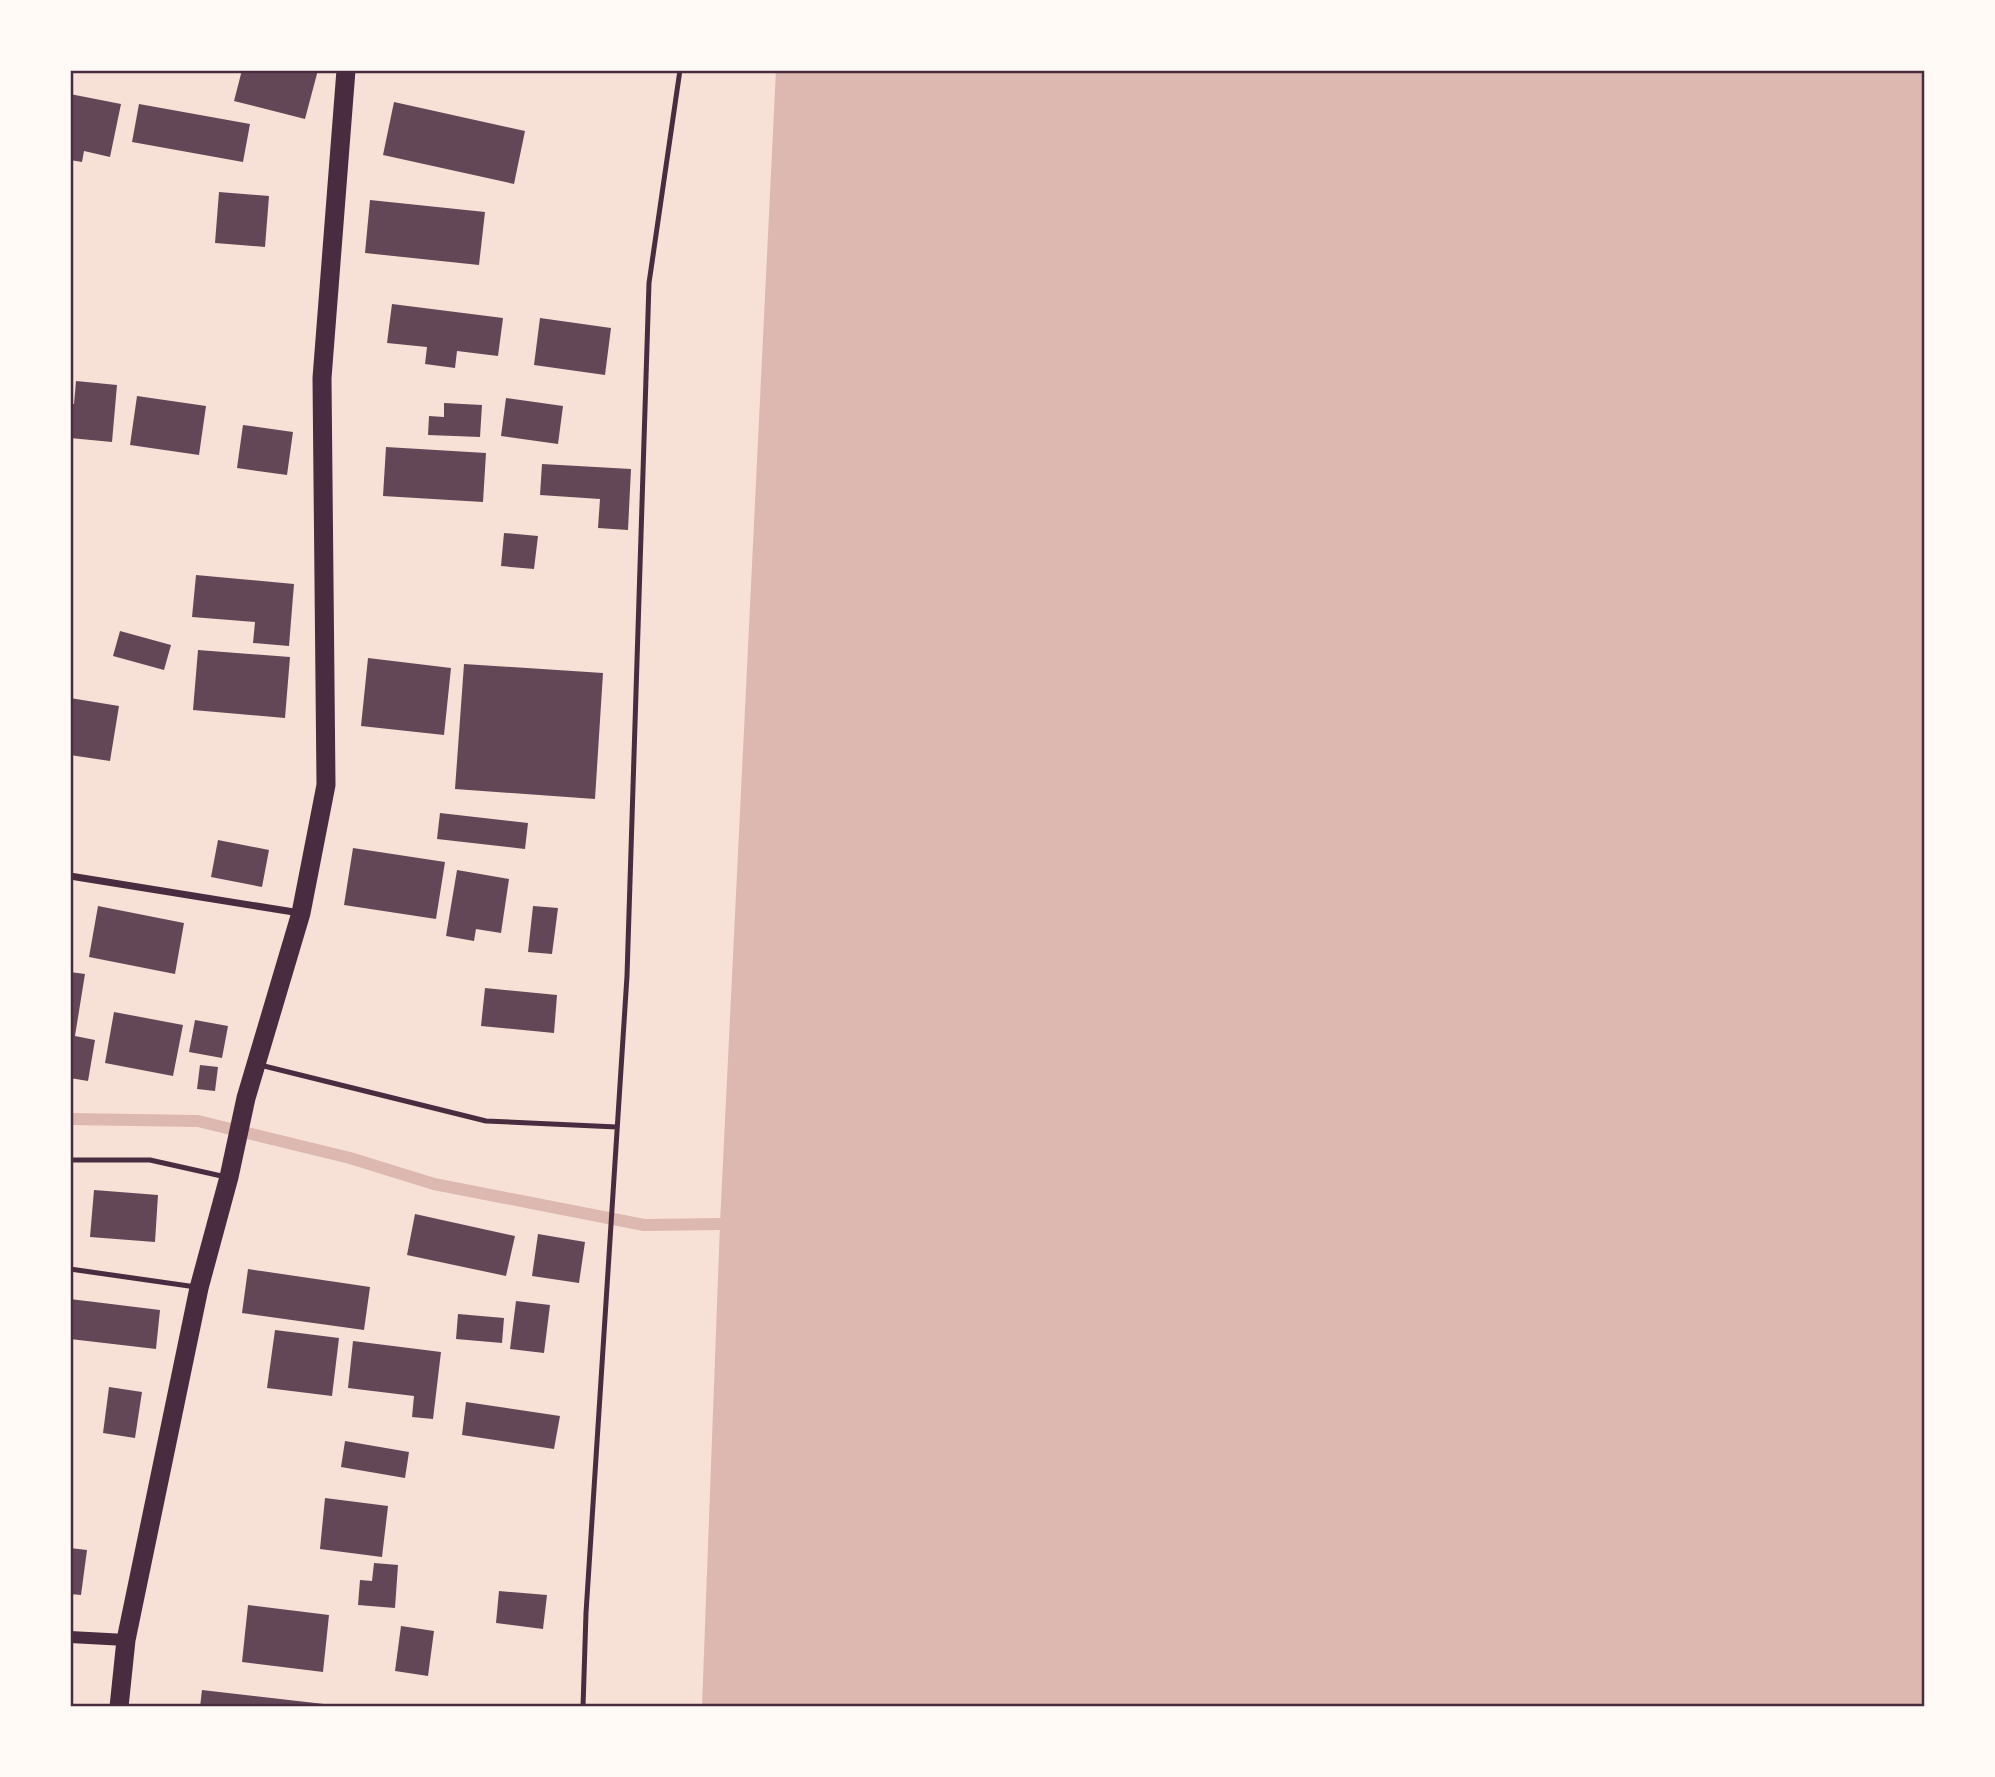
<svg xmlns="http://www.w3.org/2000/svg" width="1995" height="1777" font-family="'DejaVu Sans',sans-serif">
<rect width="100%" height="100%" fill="#f7e1d7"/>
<!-- water -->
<path fill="#dcb8b0" d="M776 70H1925V1707H702L720 1224Z"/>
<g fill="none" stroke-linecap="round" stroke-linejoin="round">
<!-- stream -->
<path stroke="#dcb8b0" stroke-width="12" d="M70 1119 198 1121 350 1158 434 1184 644 1225 720 1224"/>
</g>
<!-- building -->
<path fill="#644757" d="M242 70H318L305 119 234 101Z
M70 94 121 104 110 157 84 151 82 162 70 160Z
M394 102 525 131 514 184 383 155Z
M139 104 250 124 243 162 132 142Z
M219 192 269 196 265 247 215 243Z
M370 200 485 212 479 265 365 253Z
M392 304 503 318 498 356 457 351 455 368 425 364 427 347 387 343Z
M540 318 611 328 605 375 534 365Z
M76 381 117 385 112 442 70 438V404H74Z
M137 396 206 406 199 455 130 445Z
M506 398 563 406 558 444 501 436Z
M444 403 482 405 480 437 428 435 429 416 444 417Z
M243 425 293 432 287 475 237 468Z
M386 447 486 453 483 502 383 496Z
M542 464 631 469 628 530 598 528 600 499 540 495Z
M504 533 538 536 534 569 501 566Z
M196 575 294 584 289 646 253 643 255 622 192 617Z
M120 631 171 645 164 670 113 656Z
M198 650 290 657 285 718 193 710Z
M368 658 451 668 444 735 361 726Z
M464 664 603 673 595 799 455 789Z
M70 698 119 706 110 761 70 755Z
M440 813 528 823 525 849 437 839Z
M218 840 269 850 262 887 211 877Z
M353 848 445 862 436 919 344 905Z
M457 870 509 879 501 933 476 929 474 941 446 936Z
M98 906 184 923 175 974 89 957Z
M533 906 558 908 552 954 528 952Z
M70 972 85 974 75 1036 95 1040 88 1081 70 1078Z
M485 988 557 995 554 1033 481 1026Z
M114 1012 183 1025 173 1076 105 1063Z
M195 1020 228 1026 222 1058 189 1052Z
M200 1065 218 1067 215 1091 197 1089Z
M94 1190 158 1195 155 1242 90 1237Z
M415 1214 515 1236 506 1276 407 1255Z
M538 1234 585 1242 579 1283 532 1276Z
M248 1269 370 1287 364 1330 242 1313Z
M70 1299 160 1310 156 1349 70 1339Z
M516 1301 550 1305 544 1353 510 1349Z
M458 1314 504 1318 502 1343 456 1339Z
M275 1330 339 1338 332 1396 267 1388Z
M353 1341 441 1352 433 1419 412 1417 414 1396 348 1388Z
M109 1387 142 1392 135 1438 103 1433Z
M466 1402 560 1416 554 1449 462 1435Z
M345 1441 409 1452 405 1478 341 1467Z
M325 1498 388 1506 382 1557 320 1549Z
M70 1548 87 1550 81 1595 70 1594Z
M374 1563 398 1565 395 1608 358 1605 360 1580 372 1581Z
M499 1591 547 1595 543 1629 496 1623Z
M248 1605 329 1615 323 1672 242 1662Z
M401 1626 434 1631 428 1676 395 1671Z
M202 1690 324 1704V1707H200Z"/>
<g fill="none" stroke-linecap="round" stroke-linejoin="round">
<!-- service -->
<path stroke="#4a2c40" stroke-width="5" d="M260 1065 486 1121 617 1127
M70 1160H150L226 1177
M70 1269 196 1287
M583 1707 586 1613 627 976 649 283 680 70"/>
<!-- minor -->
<path stroke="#4a2c40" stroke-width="7" d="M70 876 300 913"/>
<!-- tertiary -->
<path stroke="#4a2c40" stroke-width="12" d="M70 1637 126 1640"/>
<!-- trunk -->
<path stroke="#4a2c40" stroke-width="19" d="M119 1707 126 1640 199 1288 229 1177 246 1098 301 913 326 785 322 378 346 70"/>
</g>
<!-- border -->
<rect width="1995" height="1777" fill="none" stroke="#fffaf5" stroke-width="144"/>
<rect x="72" y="72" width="1851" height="1633" fill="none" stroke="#4a2c40" stroke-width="2.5"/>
</svg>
